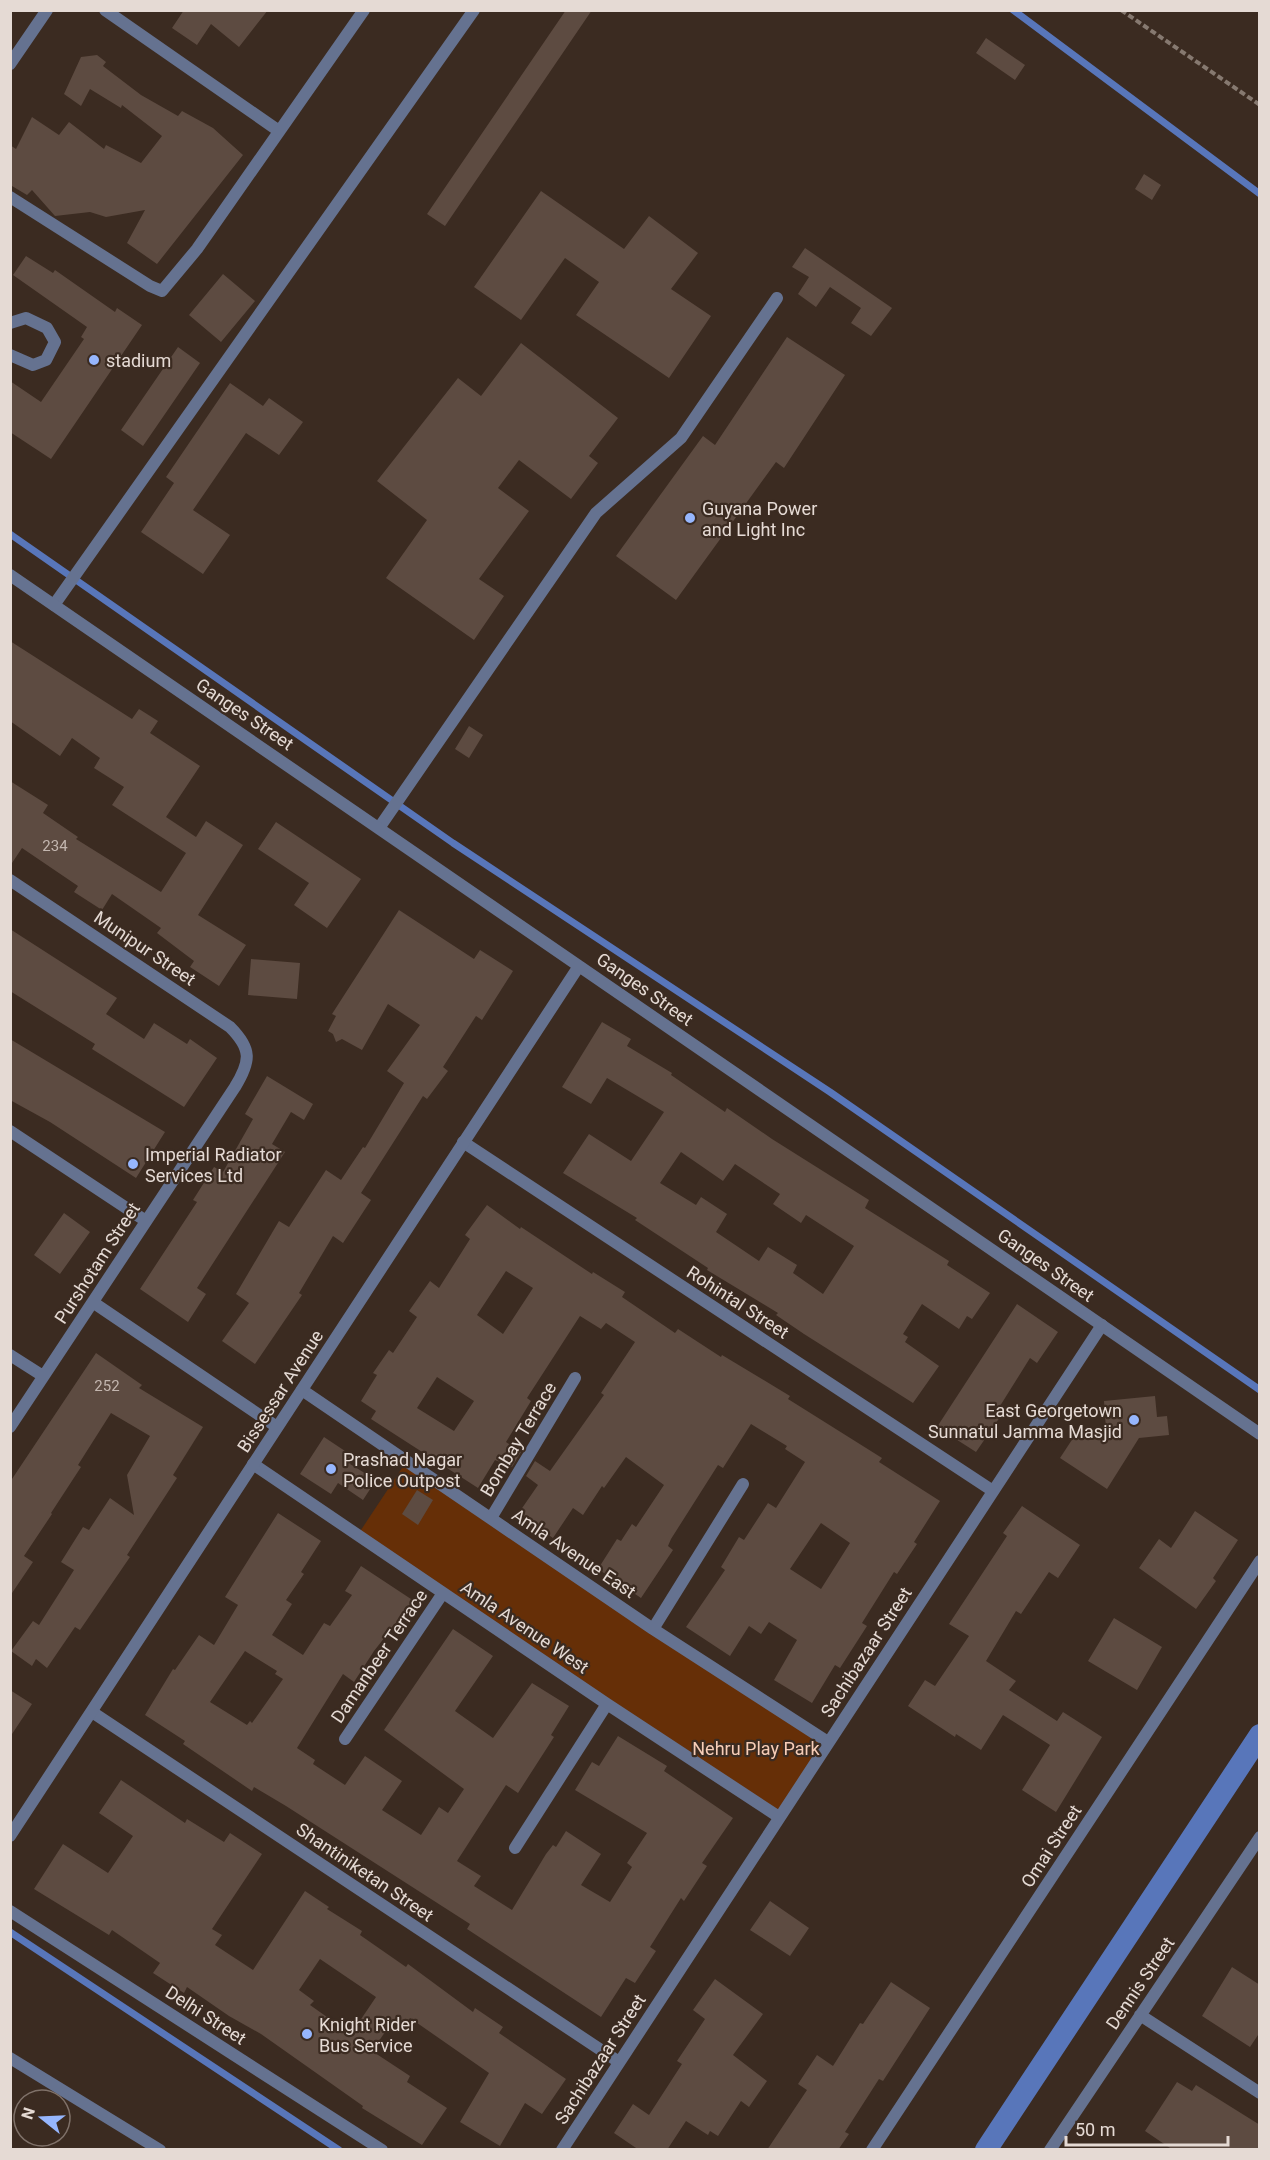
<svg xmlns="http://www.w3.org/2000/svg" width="1270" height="2160" font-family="Roboto,sans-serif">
<rect width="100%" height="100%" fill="#3b2b21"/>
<!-- green -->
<path fill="#662f07" d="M406 1462 828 1742 779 1817 357 1536Z"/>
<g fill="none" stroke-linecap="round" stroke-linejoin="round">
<!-- stream -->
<path stroke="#5876ba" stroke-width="7" d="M1013 10 1260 194
M10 534 453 843 830 1092 1260 1390
M10 1932 339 2150"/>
<!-- canal -->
<path stroke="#5876ba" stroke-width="22" d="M986 2150 1260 1735"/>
</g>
<!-- building -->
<path fill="#5d4b41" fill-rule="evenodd" d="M184 10H268L239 47 211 24 197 45 172 28Z
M566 10H592L445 226 427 214Z
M986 38 1025 65 1015 80 976 53Z
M97 55 106 62 103 66 141 95 178 116 182 111 213 128 243 155 157 264 127 243 145 210 106 217 90 212 55 216 32 190 27 195 12 186 10 145 16 149 32 117 59 135 69 122 104 149 106 145 141 163 162 136 122 105 121 108 90 89 81 106 64 94 81 57Z
M1144 174 1161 185 1152 200 1135 189Z
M541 191 624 249 649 216 698 253 671 289 711 316 669 378 576 315 599 282 565 258 521 320 474 287Z
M805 248 892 308 871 336 851 323 861 308 830 287 816 307 798 294 809 277 792 267Z
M26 256 53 273 55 270 115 312 117 308 142 325 51 459 10 432V381L41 402 84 339 81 337 87 327 13 275Z
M223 274 255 301 221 342 189 315Z
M787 337 845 375 784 468 776 462 676 600 616 556 703 436 715 445Z
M521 343 618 418 589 456 598 463 571 499 519 460 498 488 529 511 479 579 504 596 474 640 386 578 427 520 377 481 458 378 481 396Z
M178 347 200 363 143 446 121 430Z
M230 383 263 406 269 398 303 422 279 455 246 433 193 510 230 535 203 574 141 532 174 483 166 477Z
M10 641 132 719 139 709 158 721 150 733 200 766 166 817 196 837 206 821 243 845 198 915 246 945 219 986 190 967 194 961 157 933 161 928 112 894 102 910 74 892 78 886 22 848 10 866V781L48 805 43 813 78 837 76 839 161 892 186 853 112 805 124 787 94 768 100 758 72 738 60 756 10 721Z
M469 726 483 735 469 758 455 749Z
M276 822 361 879 327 928 294 905 309 883 258 849Z
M399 910 474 959 480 950 513 971 482 1020 476 1016 443 1067 448 1071 427 1099 423 1096 361 1193 371 1200 343 1243 333 1236 299 1293 302 1295 255 1364 222 1341 249 1303 236 1294 279 1221 289 1227 326 1170 341 1180 363 1147 365 1148 404 1083 387 1071 420 1025 388 1004 362 1050 342 1039 336 1042 333 1034 328 1031 336 1016 332 1014Z
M10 929 117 998 106 1014 144 1039 154 1023 187 1044 190 1039 217 1058 184 1107 92 1049 95 1044 10 991Z
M251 959 300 963 297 999 248 995Z
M602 1022 631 1039 627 1046 672 1073 671 1075 725 1112 727 1108 772 1139 869 1200 865 1208 949 1261 947 1265 990 1293 972 1319 967 1316 959 1329 922 1304 903 1334 908 1337 905 1342 939 1366 913 1403 804 1334 776 1315 778 1313 707 1270 708 1268 635 1220 637 1218 563 1173 589 1134 631 1161 664 1112 607 1078 591 1104 562 1087ZM681 1152 723 1181 735 1164 780 1194 773 1204 801 1223 806 1215 854 1246 823 1294 793 1273 797 1265 768 1247 759 1261 716 1232 727 1214 701 1197 696 1205 660 1183Z
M10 1039 165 1132 136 1178 50 1122 10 1100Z
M267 1076 313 1104 304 1120 291 1112 272 1144 285 1152 197 1288 206 1294 188 1322 140 1289 197 1202 193 1200 214 1167 223 1172 253 1119 245 1114Z
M487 1205 520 1229 521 1227 592 1274 593 1272 625 1292 622 1297 675 1333 678 1329 721 1357 722 1355 790 1396 788 1399 882 1458 879 1462 940 1501 914 1542 917 1544 897 1574 894 1572 862 1623 867 1626 840 1668 835 1665 812 1703 774 1680 797 1640 769 1622 761 1634 749 1626 730 1656 686 1627 725 1570 721 1567 739 1537 744 1540 768 1503 776 1508 805 1462 785 1449 787 1446 751 1424 723 1468 718 1465 671 1539 668 1546 673 1550 641 1598 598 1569 617 1539 621 1541 632 1524 636 1527 664 1485 626 1457 604 1488 602 1486 583 1515 573 1508 553 1538 518 1514 538 1485 526 1476 535 1461 550 1471 604 1395 601 1393 635 1342 606 1323 601 1329 580 1316 527 1398 531 1401 506 1442 521 1452 512 1467 495 1460 478 1488 371 1419 376 1411 361 1401 377 1375 373 1373 389 1350 393 1353 417 1317 409 1311 430 1281 439 1288 470 1239 465 1235ZM506 1271 533 1288 503 1334 477 1315ZM437 1377 474 1401 454 1431 417 1408ZM821 1523 850 1543 821 1589 790 1569Z
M64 1213 90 1232 60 1274 34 1255Z
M1017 1304 1058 1332 1037 1363 1030 1358 995 1414 1000 1417 976 1452 937 1427Z
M96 1353 142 1385 139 1388 203 1427 173 1475 177 1478 127 1555 130 1557 80 1630 75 1627 47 1668 36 1659 32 1666 11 1651 33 1621 39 1625 74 1570 61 1562 83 1527 89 1530 110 1498 134 1515 127 1475 150 1436 111 1413 78 1465 81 1467 51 1513 52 1514 24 1556 33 1562 10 1596V1482Z
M1155 1396 1157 1417 1167 1416 1169 1435 1139 1438 1107 1489 1060 1458 1081 1426 1107 1443 1104 1401Z
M324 1437 354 1457 350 1464 376 1480 363 1500 338 1483 331 1494 300 1474Z
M417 1490 433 1500 418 1525 402 1514Z
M1022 1506 1080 1545 1058 1578 1049 1572 1021 1614 1016 1611 986 1661 1016 1681 1009 1690 1057 1721 1063 1712 1102 1737 1056 1812 1022 1790 1050 1745 1003 1715 981 1750 956 1734 955 1737 908 1706 925 1680 935 1686 969 1636 949 1624 1007 1536 1003 1533Z
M1195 1511 1238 1540 1213 1578 1216 1581 1196 1609 1139 1568 1159 1539 1171 1548Z
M278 1513 321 1541 301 1572 304 1574 286 1600 292 1604 272 1635 303 1655 324 1623 330 1626 352 1595 345 1591 361 1566 414 1601 399 1625 396 1623 374 1651 354 1682 343 1674 297 1748 315 1760 313 1764 345 1785 365 1756 402 1781 382 1810 421 1835 439 1807 448 1813 464 1789 384 1730 453 1629 493 1656 455 1711 493 1738 532 1683 569 1706 551 1735 554 1737 518 1793 506 1785 457 1861 481 1876 474 1886 512 1910 546 1854 553 1845 556 1847 566 1831 601 1854 581 1885 610 1902 632 1867 627 1863 647 1833 575 1790 592 1762 599 1766 618 1736 667 1766 664 1771 733 1818 702 1863 707 1866 684 1901 681 1898 650 1947 656 1951 635 1983 626 1978 601 2017 467 1929 470 1924 286 1806 254 1787 252 1791 183 1744 185 1741 145 1715 173 1669 175 1670 199 1635 214 1645 238 1605 225 1597ZM245 1651 277 1671 275 1674 283 1679 252 1723 250 1721 247 1725 210 1702Z
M1114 1618 1162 1647 1137 1690 1088 1661Z
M10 1690 32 1704 10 1737Z
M121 1780 185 1823 187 1819 224 1842 230 1833 262 1854 212 1929 222 1935 215 1945 253 1970 305 1891 329 1907 327 1909 362 1931 360 1935 406 1967 408 1964 473 2012 475 2008 503 2027 499 2033 566 2079 542 2114 525 2103 500 2146 460 2122 489 2073 410 2018 405 2026 394 2019 372 2051 410 2076 407 2082 447 2108 422 2145 362 2108 363 2106 261 2034 229 2016 187 1987 184 1993 153 1973 160 1963 112 1930 109 1935 34 1889 63 1844 108 1873 133 1836 99 1813ZM320 1959 376 1997 351 2034 310 2005 314 2001 299 1990Z
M770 1901 809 1928 790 1956 750 1930Z
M1232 1967 1260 1985V2032L1250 2047 1202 2016Z
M715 1979 763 2014 733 2055 767 2081 749 2107 741 2101 718 2136 710 2131 708 2135 686 2121 667 2150H639L614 2133 633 2104 649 2115 682 2064 677 2061 705 2019 693 2010Z
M891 1982 930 2008 883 2081 879 2079 845 2132 849 2134 838 2150H767L807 2090 798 2084 817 2055 833 2066 860 2023 863 2024Z
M1177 2082 1192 2091 1196 2085 1260 2125V2150H1173L1145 2131Z"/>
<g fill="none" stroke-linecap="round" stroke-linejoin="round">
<!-- path -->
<path stroke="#867970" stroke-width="4" stroke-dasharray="6 3" stroke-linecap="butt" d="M1121 10 1260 105"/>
<!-- service -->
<path stroke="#657290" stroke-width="12" d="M10 323 26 318 47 328 55 342 46 360 33 365 10 355
M54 605 474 10
M379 828 596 513 681 438 777 298"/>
<!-- minor -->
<path stroke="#657290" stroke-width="12" d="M105 10 279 131
M10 64 47 10
M10 197 150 286 162 291 197 249 364 10
M10 880 230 1027C252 1049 251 1061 235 1087L10 1427
M10 1131 146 1221
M463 1142 993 1491
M94 1303 277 1427
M10 1355 43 1376
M302 1390 653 1629 828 1742
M253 1464 607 1704 779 1817
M491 1518 575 1378
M653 1629 743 1484
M92 1712 619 2062
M345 1739 443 1593
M515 1848 607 1704
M1140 2015 1260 2093
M562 2150 1102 1325
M872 2150 1260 1561
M1050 2150 1260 1837"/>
<!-- tertiary -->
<path stroke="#657290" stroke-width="12" d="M10 575 1260 1434
M10 1836 579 966
M10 1911 382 2150
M10 2058 160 2150"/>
</g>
<!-- markers -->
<g fill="#96b6fd" stroke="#3b2b21" stroke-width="2">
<circle cx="94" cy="360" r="6"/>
<circle cx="690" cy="518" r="6"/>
<circle cx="133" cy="1164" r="6"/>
<circle cx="1134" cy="1420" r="6"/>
<circle cx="331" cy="1469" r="6"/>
<circle cx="307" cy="2034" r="6"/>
</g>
<g text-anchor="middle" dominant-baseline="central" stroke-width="4.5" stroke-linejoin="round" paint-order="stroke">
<!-- number labels -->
<g font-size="15" fill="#c3b6af">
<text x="55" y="846">234</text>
<text x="107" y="1386">252</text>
</g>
<!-- poi labels -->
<g font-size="18" fill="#e5dad4" stroke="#3b2b21" text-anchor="start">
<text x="106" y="360">stadium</text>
<text x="702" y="508">Guyana Power<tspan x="702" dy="21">and Light Inc</tspan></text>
<text x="145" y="1154">Imperial Radiator<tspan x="145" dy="21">Services Ltd</tspan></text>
<text x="1122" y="1410" text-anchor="end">East Georgetown<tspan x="1122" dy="21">Sunnatul Jamma Masjid</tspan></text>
<text x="343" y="1459">Prashad Nagar<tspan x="343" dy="21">Police Outpost</tspan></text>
<text x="319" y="2024">Knight Rider<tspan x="319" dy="21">Bus Service</tspan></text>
</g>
<!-- street labels -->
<g font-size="18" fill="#e5dad4" stroke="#3b2b21">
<text transform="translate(245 714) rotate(34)">Ganges Street</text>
<text transform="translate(145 948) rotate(34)">Munipur Street</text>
<text transform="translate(645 989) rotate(35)">Ganges Street</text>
<text transform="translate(97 1263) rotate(-57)">Purshotam Street</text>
<text transform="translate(1046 1265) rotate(35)">Ganges Street</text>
<text transform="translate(738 1302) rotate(33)">Rohintal Street</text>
<text transform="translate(280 1391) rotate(-57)">Bissessar Avenue</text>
<text transform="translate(518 1439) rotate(-59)">Bombay Terrace</text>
<text transform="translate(574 1553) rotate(34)">Amla Avenue East</text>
<text transform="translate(525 1627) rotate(34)">Amla Avenue West</text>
<text transform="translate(866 1652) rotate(-57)">Sachibazaar Street</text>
<text transform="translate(379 1656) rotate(-56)">Damanbeer Terrace</text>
<text transform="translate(1051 1846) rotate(-57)">Omai Street</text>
<text transform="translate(365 1872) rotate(34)">Shantiniketan Street</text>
<text transform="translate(1140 1983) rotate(-56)">Dennis Street</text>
<text transform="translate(206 2015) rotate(33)">Delhi Street</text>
<text transform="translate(600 2059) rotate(-57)">Sachibazaar Street</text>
</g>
<!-- park labels -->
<g font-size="18" fill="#f7cdb7" stroke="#3b2b21">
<text x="756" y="1748">Nehru Play Park</text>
</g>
</g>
<!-- border -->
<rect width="1270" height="2160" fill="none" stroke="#e5dad4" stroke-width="24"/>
<!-- north arrow -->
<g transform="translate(42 2118) rotate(288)"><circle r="28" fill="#3b2b21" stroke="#7f7169" stroke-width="1.5"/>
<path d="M0-4.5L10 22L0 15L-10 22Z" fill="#96b6fd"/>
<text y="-9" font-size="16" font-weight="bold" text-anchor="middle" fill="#e5dad4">N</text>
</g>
<!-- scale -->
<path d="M1066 2136v9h162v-9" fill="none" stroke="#e5dad4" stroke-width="3"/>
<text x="1075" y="2136" font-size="18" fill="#e5dad4" stroke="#3b2b21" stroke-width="4.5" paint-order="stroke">50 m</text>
</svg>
